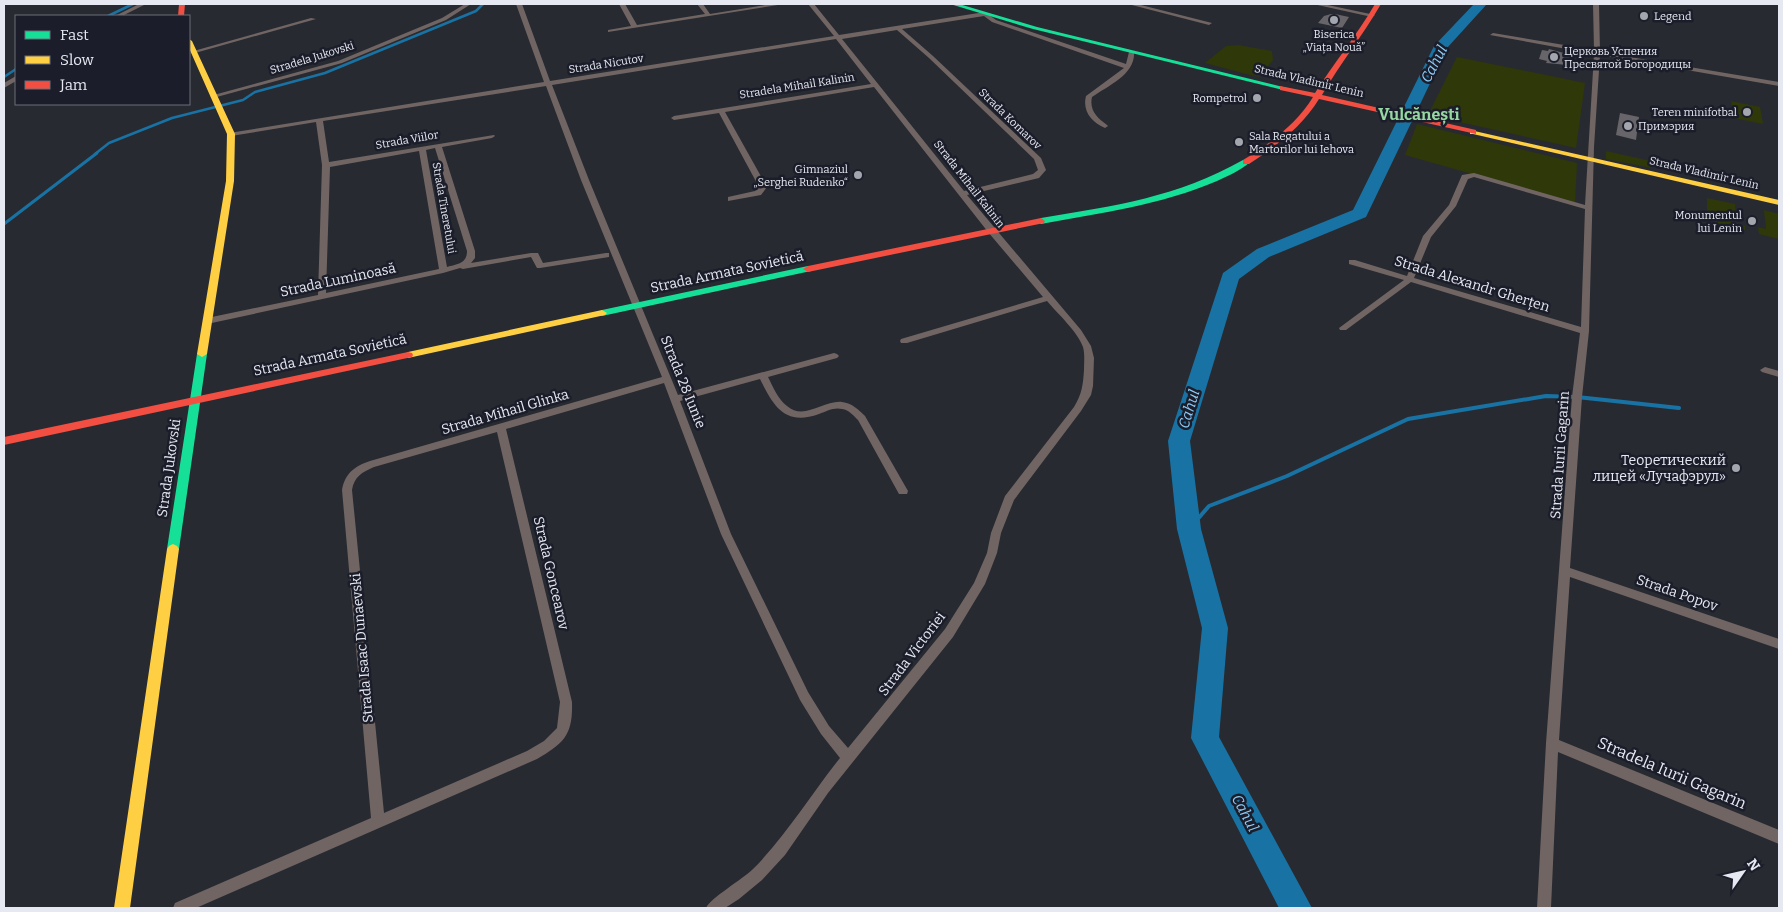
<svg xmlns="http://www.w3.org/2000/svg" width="1783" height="912" font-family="Bitter,serif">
<rect width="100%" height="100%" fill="#282a31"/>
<!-- green -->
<path fill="#2f3809" d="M1238 45 1272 51 1273 60 1258 77 1205 63 1226 46Z
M1457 57 1585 83 1576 148 1428 115Z
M1731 101 1760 107 1763 124 1734 118Z
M1417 124 1577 163 1575 203 1405 155Z
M1606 151 1655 162 1652 168 1606 159Z
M1707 198 1735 204 1736 223 1745 226V230L1713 222 1707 218Z
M1764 210 1779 214V239L1759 234 1758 227 1766 229Z"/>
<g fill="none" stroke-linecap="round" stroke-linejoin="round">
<!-- stream-far2 -->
<path stroke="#1873a4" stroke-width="2.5" d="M108 16 133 4
M4 77 16 69
M95 154 109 143 172 118 243 100 255 92 325 73 476 11 483 4"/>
<!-- stream-far1 -->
<path stroke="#1873a4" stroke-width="3" d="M4 224 97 153"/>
<!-- stream -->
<path stroke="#1873a4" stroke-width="4" d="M1189 529 1209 506 1287 476 1408 419 1546 396 1577 397 1679 408"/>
<!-- river -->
<path fill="#1873a4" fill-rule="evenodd" d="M1474 4H1487L1447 48 1366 217 1269 257 1239 279 1190 441 1201 529 1228 628 1219 737 1312 908H1279L1191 738 1202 628 1177 529 1168 441 1223 273 1257 249 1353 210 1434 46Z"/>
</g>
<!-- building -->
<path fill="#676569" d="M1331 14H1335L1349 17 1342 28 1318 23 1324 16Z
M1549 49 1571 55 1568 65 1546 63 1547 61 1539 59 1542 50 1548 51Z
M1620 113 1639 117 1636 140 1616 135Z"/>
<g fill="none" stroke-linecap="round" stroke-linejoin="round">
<!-- street -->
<path fill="#706563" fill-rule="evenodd" d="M139 4H146L122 16H115Z
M465 4H471L446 20 342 63 213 98 210 96 338 61 442 18Z
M516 4H522L550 81 834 36 808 4H814L839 35 985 12 996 20 1126 64 1129 52 1134 51C1136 74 1109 85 1092 97 1089 110 1097 118 1107 125L1108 126 1105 128C1092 123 1082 111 1086 96L1124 68 992 22 984 16 902 29 933 56 1041 158 1046 170 1039 178 967 195 1081 330 1091 346 1094 358 1093 386 1091 395 1081 411 1014 500 1001 533 997 553 985 584 953 637 828 793 785 855 762 880 739 899 725 908H706C709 899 743 879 753 869 786 836 811 794 840 758L821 734 800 700 721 534 664 383 506 429 572 702C573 735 564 743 537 759L196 908H173L175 903 371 818 342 490C345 473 355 466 370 461L662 377 581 180 546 86 323 121 329 162 494 135 495 136 492 138 442 147 475 251V258L471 263 531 253H538L543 263 606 253H609V257L540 268H537L531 257 463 269 460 268 443 273 207 324 203 321 207 318 318 295 322 165 316 122 231 136 228 134 229 133 544 82ZM897 30 929 58 1034 159 1038 170 1033 174 964 191 842 39ZM836 39 871 84 674 116 671 118 674 120 719 113 759 187 755 191 728 197V201L761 195 767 187 725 112 874 87 988 232 1043 297 901 339 900 341 901 343H907L1047 301C1057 313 1078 332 1083 347 1085 354 1084 363 1084 370 1083 385 1082 394 1074 407L1005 496 991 533 987 553 974 583 945 629 848 748 829 726 808 692 731 534 680 401 760 379C774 407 785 426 819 414 827 411 834 407 842 409 849 410 854 416 858 420L899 494H907L908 491 865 416C859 410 852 403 842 402 824 400 804 421 787 406 778 399 773 387 768 377L837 358 839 356 837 354 834 353 678 395 589 180 552 85ZM435 148 467 251C467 264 457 264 447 267L426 150ZM419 151 439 269 326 293 330 167ZM497 432 560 702 557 728 544 741 527 751 384 813 352 490C354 477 362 472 374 467Z
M619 4H625L637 25 705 14 697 4H703L710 14 772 4H784L608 32V30L631 26Z
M1128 4H1137L1212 23 1209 25Z
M1313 4H1323L1375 15 1372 17Z
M1593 4H1599L1600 52 1779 82V86L1600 55 1594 147 1589 331 1582 397 1570 568 1779 639V649L1570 577 1559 740 1779 830V844L1558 752 1551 908H1537L1546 743 1572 397 1580 333 1411 282 1346 330H1340L1339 328 1404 280 1349 264V260H1355L1407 276 1423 236 1449 205 1462 175 1474 173 1585 205 1594 54 1490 35 1493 33 1594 50ZM1474 177 1585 209 1581 327 1414 278 1431 237 1456 206 1468 179Z
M311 18 316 19 195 53 190 52Z
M16 76V81L4 88V83Z
M1765 367 1779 371V377L1762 372 1760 370Z"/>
<!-- fast -->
<path fill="#16e098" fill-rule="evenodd" d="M950 4H959L1037 27 1287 88 1283 90 1033 29Z
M1243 160 1250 162C1241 170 1228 176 1217 181 1161 205 1100 213 1041 224L1037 221 1041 218C1114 206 1178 197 1243 160Z
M808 266 811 267V271L602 316 597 313 602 310Z
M202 351 207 354 179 549 177 552 173 554 169 552 167 549 197 354Z"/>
<!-- slow -->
<path fill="#ffcf43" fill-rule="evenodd" d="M189 39 192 41 235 134 234 181 207 354 202 357 197 354 226 181 227 134 189 48Z
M1470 130 1779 200V205L1473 134H1470Z
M602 310 607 313 605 315 408 358 403 355 408 352Z
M173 544 177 546 179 549 130 908H114L167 549 169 546Z"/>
<!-- jam -->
<path fill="#f24e42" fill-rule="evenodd" d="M179 4H185L184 16H178Z
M1375 4H1381C1363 35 1340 64 1322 95L1476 130V134L1319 99C1302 127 1276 146 1249 164H1243V160C1270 143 1296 125 1313 97L1280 90V86L1315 93C1334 63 1357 35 1375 4Z
M1041 218 1045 221 1044 223 808 272 803 269 808 266Z
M408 352 412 353 413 355 412 357 4 445V437Z"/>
</g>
<!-- markers -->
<g fill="#a4a6ae" stroke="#1b1e2a" stroke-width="2">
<circle cx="1644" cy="16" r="5"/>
<circle cx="1334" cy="20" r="5"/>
<circle cx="1554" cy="57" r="5"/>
<circle cx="1257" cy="98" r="5"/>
<circle cx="1747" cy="112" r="5"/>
<circle cx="1628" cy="126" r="5"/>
<circle cx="1239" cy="142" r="5"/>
<circle cx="858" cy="175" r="5"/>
<circle cx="1752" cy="221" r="5"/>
<circle cx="1736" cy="468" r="5"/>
</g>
<g text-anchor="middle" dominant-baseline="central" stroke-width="5" stroke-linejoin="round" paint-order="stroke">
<!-- far-poi labels -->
<g font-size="11" fill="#e6e9f1" stroke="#1b1e2a" text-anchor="start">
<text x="1654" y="16">Legend</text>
<text x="1334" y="34" text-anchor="middle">Biserica<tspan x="1334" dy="13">„Viața Nouă”</tspan></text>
<text x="1564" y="51">Церковь Успения<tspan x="1564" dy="13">Пресвятой Богородицы</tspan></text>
<text x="1247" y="98" text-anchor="end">Rompetrol</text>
<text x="1737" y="112" text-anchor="end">Teren minifotbal</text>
<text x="1638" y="126">Примэрия</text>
<text x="1249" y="136">Sala Regatului a<tspan x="1249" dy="13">Martorilor lui Iehova</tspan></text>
<text x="848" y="169" text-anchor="end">Gimnaziul<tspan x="848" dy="13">„Serghei Rudenko“</tspan></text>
<text x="1742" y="215" text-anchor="end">Monumentul<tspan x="1742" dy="13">lui Lenin</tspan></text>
</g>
<!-- far-street labels -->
<g font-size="11" fill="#e6e9f1" stroke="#1b1e2a">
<text transform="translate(312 58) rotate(-17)">Stradela Jukovski</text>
<text transform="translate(606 64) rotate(-9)">Strada Nicutov</text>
<text transform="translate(1309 81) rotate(13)">Strada Vladimir Lenin</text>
<text transform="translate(797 86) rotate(-9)">Stradela Mihail Kalinin</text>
<text transform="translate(1010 119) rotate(44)">Strada Komarov</text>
<text transform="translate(407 140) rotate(-10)">Strada Viilor</text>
<text transform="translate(1704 173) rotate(13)">Strada Vladimir Lenin</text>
<text transform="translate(969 184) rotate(52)">Strada Mihail Kalinin</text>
<text transform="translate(444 208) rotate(80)">Strada Tineretului</text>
</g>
<!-- street labels -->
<g font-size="14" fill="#e6e9f1" stroke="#1b1e2a">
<text transform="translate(727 272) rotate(-12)">Strada Armata Sovietică</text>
<text transform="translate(338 280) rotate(-12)">Strada Luminoasă</text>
<text transform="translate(1472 284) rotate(17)">Strada Alexandr Gherțen</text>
<text transform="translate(330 355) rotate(-12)">Strada Armata Sovietică</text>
<text transform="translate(683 382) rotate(68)">Strada 28 Iunie</text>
<text transform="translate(505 412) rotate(-16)">Strada Mihail Glinka</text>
<text transform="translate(1560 455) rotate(-86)">Strada Iurii Gagarin</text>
<text transform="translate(169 468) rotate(-82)">Strada Jukovski</text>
<text transform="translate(551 573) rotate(77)">Strada Goncearov</text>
<text transform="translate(1677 593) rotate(19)">Strada Popov</text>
<text transform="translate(362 648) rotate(-95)">Strada Isaac Dunaevski</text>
<text transform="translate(912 654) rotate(-53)">Strada Victoriei</text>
</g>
<!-- poi labels -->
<g font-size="14" fill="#e6e9f1" stroke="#1b1e2a" text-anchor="end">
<text x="1726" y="460">Теоретический<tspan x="1726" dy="16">лицей «Лучафэрул»</tspan></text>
</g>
<!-- water labels -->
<g font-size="15" font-style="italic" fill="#8dcbf7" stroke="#1b1e2a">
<text transform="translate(1434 64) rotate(-62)">Cahul</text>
<text transform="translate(1189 409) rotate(-73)">Cahul</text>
<text transform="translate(1245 813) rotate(62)">Cahul</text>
</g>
<!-- far-district labels -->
<g font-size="16" font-weight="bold" fill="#96d7a2" stroke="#1b1e2a">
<text x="1419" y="114">Vulcănești</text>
</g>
<!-- near-street labels -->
<g font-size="16" fill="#e6e9f1" stroke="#1b1e2a">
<text transform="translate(1672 773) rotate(23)">Stradela Iurii Gagarin</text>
</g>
</g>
<!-- border -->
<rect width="1783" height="912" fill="none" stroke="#e6e9f1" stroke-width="10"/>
<!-- legend -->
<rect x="15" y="15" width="175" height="90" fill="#1b1e2a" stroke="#6c6f7a"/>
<rect x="25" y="31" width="25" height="8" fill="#16e098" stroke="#6c6f7a"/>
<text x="60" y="40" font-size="15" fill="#e6e9f1">Fast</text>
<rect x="25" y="56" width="25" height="8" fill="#ffcf43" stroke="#6c6f7a"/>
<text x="60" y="65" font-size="15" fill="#e6e9f1">Slow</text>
<rect x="25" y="81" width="25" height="8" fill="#f24e42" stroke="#6c6f7a"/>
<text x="60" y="90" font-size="15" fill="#e6e9f1">Jam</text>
<!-- north arrow -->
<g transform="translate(1743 872) rotate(56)" stroke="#1b1e2a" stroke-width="4" paint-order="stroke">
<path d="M0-4L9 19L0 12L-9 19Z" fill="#e6e9f1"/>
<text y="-8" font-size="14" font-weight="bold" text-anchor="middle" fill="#e6e9f1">N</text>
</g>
</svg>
